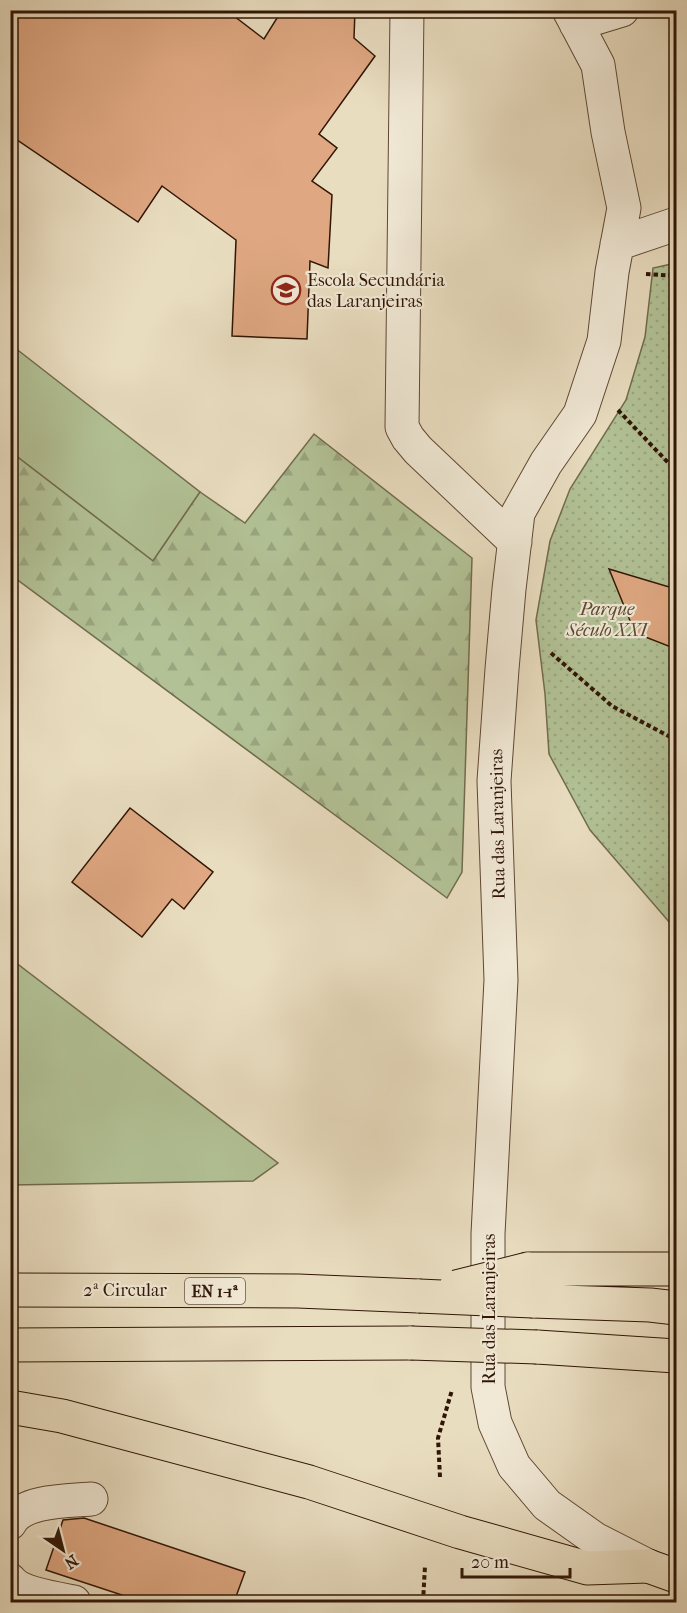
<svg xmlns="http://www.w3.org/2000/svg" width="687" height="1613" font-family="'IM FELL French Canon',serif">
<defs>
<pattern id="forest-firs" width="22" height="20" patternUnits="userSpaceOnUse" patternTransform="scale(1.5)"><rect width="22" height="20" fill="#b2c296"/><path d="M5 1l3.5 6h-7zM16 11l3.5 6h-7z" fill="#99a680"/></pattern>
<pattern id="park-dots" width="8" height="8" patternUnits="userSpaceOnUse" patternTransform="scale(1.5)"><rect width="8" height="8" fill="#b2c296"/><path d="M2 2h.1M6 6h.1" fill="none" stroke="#99a680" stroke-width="1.8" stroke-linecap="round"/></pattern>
</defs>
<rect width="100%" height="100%" fill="#e9ddc0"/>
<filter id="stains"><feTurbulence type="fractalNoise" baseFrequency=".00333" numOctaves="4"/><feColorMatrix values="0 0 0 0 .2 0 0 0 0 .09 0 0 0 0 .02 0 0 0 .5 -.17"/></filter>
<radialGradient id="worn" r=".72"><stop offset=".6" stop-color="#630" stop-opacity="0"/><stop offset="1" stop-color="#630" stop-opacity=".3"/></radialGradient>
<!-- grass -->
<path fill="#b2c296" stroke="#716c4e" stroke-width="1.5" d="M10 344 200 492 153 561 11 452Z
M10 959H11L278 1163 253 1181 11 1185Z"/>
<!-- forest -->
<path fill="url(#forest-firs)" stroke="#716c4e" stroke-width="1.5" d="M314 434 472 558 462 872 447 898 11 575V452L153 561 200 492 245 523Z"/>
<!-- park -->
<path fill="url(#park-dots)" stroke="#716c4e" stroke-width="1.5" d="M676 263V930L590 830 549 754 545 694 536 620 550 541 570 489 626 400 645 337 653 268Z"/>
<!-- building -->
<path fill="#dfa882" stroke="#301505" stroke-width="1.5" d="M10 10H226L264 39 282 10H355L354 38 375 56 319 134 337 148 312 181 332 195 328 268 310 261 307 339 232 336 236 240 162 186 138 222 10 135Z
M609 569 676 589V649L635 633Z
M130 808 213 872 184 909 172 899 142 937 72 882Z
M84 1518 245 1572 234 1602H143L46 1570 63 1520Z"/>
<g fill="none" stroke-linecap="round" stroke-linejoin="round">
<!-- minor casing -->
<g stroke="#5e4734" stroke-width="35">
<path id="minor" d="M407 10 402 427 408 438 418 450 515 542
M569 10 598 65 608 132 624 208 612 272 604 341 580 414 546 463 518 513 509 589 502 669 494 781 501 980 488 1234V1387L495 1423 514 1466 547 1505 595 1539 648 1566
M576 24 622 10
M617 244 676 224
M10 1523C22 1500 68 1501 91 1499
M10 1580C19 1593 58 1599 74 1602"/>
</g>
<!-- major casing -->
<g stroke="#301505" stroke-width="35">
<path id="major" d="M648 1566 676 1576"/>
</g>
<!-- highway casing -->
<g stroke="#301505" stroke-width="35">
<path id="highway" d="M528 1269H676
M10 1290 298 1291 419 1296
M533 1301 650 1305 676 1308
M10 1345 411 1343
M537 1347 676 1356
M10 1407 62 1416 309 1482 460 1532 587 1568 648 1566"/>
</g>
<!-- path -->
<path stroke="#301505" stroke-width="4" stroke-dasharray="4.5 3" stroke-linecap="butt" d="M646 274 676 276
M618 410 676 471
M551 653 612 706 676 740
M440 1477 438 1438 452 1390
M423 1602 425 1566"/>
<!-- minor -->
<use href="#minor" stroke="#f1e9d6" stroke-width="33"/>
<!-- major -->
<use href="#major" stroke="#e9ddc0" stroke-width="33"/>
<!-- highway -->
<use href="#highway" stroke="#e9ddc0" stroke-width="33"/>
<!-- highway-bridge casing -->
<g stroke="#301505" stroke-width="35" stroke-linecap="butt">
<path id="highway-bridge" d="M456 1287 528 1269
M419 1296 533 1301
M411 1343 537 1347"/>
</g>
<!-- highway-bridge -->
<use href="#highway-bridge" stroke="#e9ddc0" stroke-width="33"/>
</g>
<!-- icons -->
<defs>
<g id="school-ring" transform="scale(1.5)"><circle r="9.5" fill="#f1e9d6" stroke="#8f2418" stroke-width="1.5"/><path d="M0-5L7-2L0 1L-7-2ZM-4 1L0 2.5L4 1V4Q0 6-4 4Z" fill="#8f2418"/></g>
</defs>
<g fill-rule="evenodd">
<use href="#school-ring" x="286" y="290"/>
</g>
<g text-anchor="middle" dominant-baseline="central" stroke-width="4.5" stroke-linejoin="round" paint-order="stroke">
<!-- shield labels -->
<rect fill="#f1e9d6" stroke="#6a5544" stroke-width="1.5" x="185" y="1278" width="60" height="26" rx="4.5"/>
<g font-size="16" font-weight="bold" fill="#301505">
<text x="215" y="1291">EN 1-1ª</text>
</g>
<!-- poi labels -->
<g font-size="18" fill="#301505" stroke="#f1e9d6" text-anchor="start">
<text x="307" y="280">Escola Secundária<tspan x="307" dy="21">das Laranjeiras</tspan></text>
</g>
<!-- park labels -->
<g font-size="18" font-style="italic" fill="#574930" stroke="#f1e9d6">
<text x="607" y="609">Parque<tspan x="607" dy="21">Século XXI</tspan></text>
</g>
<!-- street labels -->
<g font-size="18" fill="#301505" stroke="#f1e9d6">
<text transform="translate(498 824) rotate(-91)">Rua das Laranjeiras</text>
<text x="125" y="1290">2ª Circular</text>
<text transform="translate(489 1309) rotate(-90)">Rua das Laranjeiras</text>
</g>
</g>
<!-- margin -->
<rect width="687" height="1613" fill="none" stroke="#e9ddc0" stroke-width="36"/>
<rect x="12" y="12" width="663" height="1589" fill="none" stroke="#301505" stroke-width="3"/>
<rect x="18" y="18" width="651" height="1577" fill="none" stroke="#301505" stroke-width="1.5"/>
<!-- north arrow -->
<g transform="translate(63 1550) rotate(145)" stroke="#f1e9d6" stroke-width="4.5" paint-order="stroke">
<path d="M0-4.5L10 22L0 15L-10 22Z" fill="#301505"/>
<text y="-9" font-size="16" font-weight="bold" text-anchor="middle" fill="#301505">N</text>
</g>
<!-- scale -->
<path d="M462 1568v9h108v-9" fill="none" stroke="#301505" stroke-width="3"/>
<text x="471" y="1568" font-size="18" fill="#301505" stroke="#f1e9d6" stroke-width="4.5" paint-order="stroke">20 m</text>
<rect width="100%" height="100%" filter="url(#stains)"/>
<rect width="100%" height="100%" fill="url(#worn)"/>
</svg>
